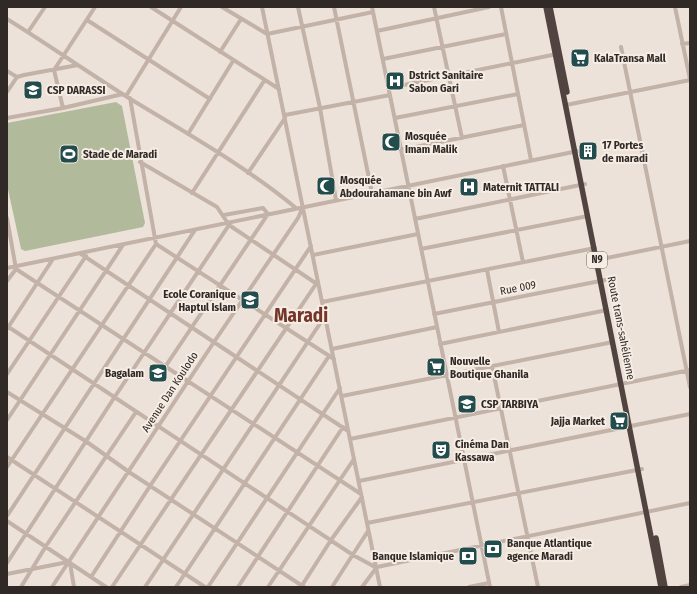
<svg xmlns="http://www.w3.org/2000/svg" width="697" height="594" font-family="'Fira Sans Condensed',sans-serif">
<rect width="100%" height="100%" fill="#ede2d9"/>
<!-- green -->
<path fill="#b2ba9c" d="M116 102 122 106 145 223 143 227 25 251 21 249 7 185V123Z"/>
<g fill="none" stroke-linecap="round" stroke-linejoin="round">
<!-- minor -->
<path stroke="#c3b2a7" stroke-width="4" d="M151 7 279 89
M222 7 267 34 373 12
M262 7 380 587
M298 7 320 108 336 200
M334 7 372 193
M372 7 490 587
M434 7 462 138
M501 7 531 160
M675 7 690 79
M7 19C49 45 90 74 132 100 188 134 245 166 296 208
M87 20 210 99
M377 31 489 7
M28 32 45 7
M682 44 690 43
M621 47 690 387
M220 52 241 19
M383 59 506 34
M7 71 17 77
M389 88 557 54
M7 92 17 77 24 75 78 65
M126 96 181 7
M130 98 156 244 334 359
M566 105 690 80
M63 108 54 70 95 7
M285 115 390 95
M7 118 63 108 123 94
M395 118 518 94
M188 134 233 61
M401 150 524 125
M503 166 523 262
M248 173 285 118
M192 193 264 81
M7 218 16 269 7 281
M415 219 585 184
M229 225 317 284
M421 249 588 216
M81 254 348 431
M313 255 418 234
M597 260 690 241
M7 268 578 151
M16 269 361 494
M487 270 499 332
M322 302 595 248
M434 314 605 280
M7 326C122 402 237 478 353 555L375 567
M7 329 53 259
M440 344 607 310
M332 349 437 327
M492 366 538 587
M165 367 268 214 263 208 224 215
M7 374 86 256
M7 392 87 442 129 472 304 587
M342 396 613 342
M7 420 123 245
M350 439 690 370
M7 457 205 587
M7 467 156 244
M359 481 690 414
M7 516 195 230
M7 521 106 587
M367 523 642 469
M7 563 114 398 229 225 217 207 140 162
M70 563 74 587
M7 574 68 562
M91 577 150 486 311 246
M21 587 46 546 136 412
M52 587 214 342 298 218 303 207
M112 587 316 284
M145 587 325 316
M176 587 329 356
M208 587 340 388
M238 587 343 427
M268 587 354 459
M301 587 331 540 362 497
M332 587 368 531
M362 587 377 567 690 503
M469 587 489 583
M681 587 690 585"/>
<!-- highway -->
<path stroke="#51433f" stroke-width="5.5" d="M546 7 661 587
M550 7 567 92
M656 538 665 587"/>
</g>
<!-- icons -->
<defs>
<g id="supermarket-square" transform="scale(1)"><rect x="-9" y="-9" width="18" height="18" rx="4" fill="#224d4c" stroke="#f6ede5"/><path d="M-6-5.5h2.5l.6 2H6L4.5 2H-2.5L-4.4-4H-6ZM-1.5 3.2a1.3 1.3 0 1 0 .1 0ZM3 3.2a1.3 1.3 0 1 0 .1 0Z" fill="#fff"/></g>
<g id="hospital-square" transform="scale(1)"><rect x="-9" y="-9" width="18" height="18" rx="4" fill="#224d4c" stroke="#f6ede5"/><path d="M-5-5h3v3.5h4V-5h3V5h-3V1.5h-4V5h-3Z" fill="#fff"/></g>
<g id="school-square" transform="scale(1)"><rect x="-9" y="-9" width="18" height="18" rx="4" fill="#224d4c" stroke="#f6ede5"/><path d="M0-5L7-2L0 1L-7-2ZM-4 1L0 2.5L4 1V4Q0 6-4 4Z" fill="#fff"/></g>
<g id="mosque-square" transform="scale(1)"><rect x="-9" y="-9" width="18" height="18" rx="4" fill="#224d4c" stroke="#f6ede5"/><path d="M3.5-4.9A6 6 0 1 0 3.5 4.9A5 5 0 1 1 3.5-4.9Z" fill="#fff"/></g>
<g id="building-square" transform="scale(1)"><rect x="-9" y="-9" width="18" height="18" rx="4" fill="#224d4c" stroke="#f6ede5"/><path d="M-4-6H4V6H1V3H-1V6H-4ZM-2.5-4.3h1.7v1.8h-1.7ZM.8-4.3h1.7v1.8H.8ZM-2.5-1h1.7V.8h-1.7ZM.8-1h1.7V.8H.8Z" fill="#fff"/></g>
<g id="stadium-square" transform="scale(1)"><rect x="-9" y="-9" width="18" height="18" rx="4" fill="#224d4c" stroke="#f6ede5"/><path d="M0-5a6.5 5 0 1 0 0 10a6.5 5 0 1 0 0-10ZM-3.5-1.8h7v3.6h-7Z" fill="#fff"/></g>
<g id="theatre-square" transform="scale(1)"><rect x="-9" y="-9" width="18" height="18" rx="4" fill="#224d4c" stroke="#f6ede5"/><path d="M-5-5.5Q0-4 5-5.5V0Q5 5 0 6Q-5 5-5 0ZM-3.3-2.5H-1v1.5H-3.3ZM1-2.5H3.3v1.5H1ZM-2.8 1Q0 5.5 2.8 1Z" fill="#fff"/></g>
<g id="bank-square" transform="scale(1)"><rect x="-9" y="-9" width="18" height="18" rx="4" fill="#224d4c" stroke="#f6ede5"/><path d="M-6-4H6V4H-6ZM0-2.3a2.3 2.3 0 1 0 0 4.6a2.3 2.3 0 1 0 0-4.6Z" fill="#fff"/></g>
</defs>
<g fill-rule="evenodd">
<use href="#supermarket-square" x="580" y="58"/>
<use href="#hospital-square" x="395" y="81"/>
<use href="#school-square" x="33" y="90"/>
<use href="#mosque-square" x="391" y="142"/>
<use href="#building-square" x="588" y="151"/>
<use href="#stadium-square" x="69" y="154"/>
<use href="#mosque-square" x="326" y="186"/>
<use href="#hospital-square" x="469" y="187"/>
<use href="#school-square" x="250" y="300"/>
<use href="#supermarket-square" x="436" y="367"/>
<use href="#school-square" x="158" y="373"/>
<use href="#school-square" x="467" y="404"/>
<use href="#supermarket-square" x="619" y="421"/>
<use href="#theatre-square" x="441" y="450"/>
<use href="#bank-square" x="493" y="549"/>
<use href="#bank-square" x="468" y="556"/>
</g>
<g text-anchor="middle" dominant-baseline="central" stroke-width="4" stroke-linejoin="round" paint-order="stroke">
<!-- shield labels -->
<rect fill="#f6ede5" stroke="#6c645f" stroke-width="1" x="587" y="252" width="20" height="16" rx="3"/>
<g font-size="10" font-weight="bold" fill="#312926">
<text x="597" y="260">N9</text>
</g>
<!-- poi labels -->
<g font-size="11" font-weight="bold" fill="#312926" stroke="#f6ede5" text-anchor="start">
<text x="594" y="58">KalaTransa Mall</text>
<text x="409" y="75">Dstrict Sanitaire<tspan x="409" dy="13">Sabon Gari</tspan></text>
<text x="47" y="90">CSP DARASSI</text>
<text x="405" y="136">Mosquée<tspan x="405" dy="13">Imam Malik</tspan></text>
<text x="602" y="145">17 Portes<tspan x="602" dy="13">de maradi</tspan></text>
<text x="83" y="154">Stade de Maradi</text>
<text x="340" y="180">Mosquée<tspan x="340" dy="13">Abdourahamane bin Awf</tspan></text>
<text x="483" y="187">Maternit TATTALI</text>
<text x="236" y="294" text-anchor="end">Ecole Coranique<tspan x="236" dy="13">Haptul Islam</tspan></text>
<text x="450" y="361">Nouvelle<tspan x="450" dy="13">Boutique Ghanila</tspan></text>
<text x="144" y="373" text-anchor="end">Bagalam</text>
<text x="481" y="404">CSP TARBIYA</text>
<text x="605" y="421" text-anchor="end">Jajja Market</text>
<text x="455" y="444">Cinéma Dan<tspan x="455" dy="13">Kassawa</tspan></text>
<text x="507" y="543">Banque Atlantique<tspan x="507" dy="13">agence Maradi</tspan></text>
<text x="454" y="556" text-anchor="end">Banque Islamique</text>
</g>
<!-- street labels -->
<g font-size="11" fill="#312926" stroke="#f6ede5">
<text transform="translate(518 288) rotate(-11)">Rue 009</text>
<text transform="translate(621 328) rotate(79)">Route trans-sahélienne</text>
<text transform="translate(170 392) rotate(-57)">Avenue Dan Koulodo</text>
</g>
<!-- town labels -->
<g font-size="19" font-weight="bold" fill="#75362a" stroke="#f6ede5">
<text x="301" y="315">Maradi</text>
</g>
</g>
<!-- border -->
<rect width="697" height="594" fill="none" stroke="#312926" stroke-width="16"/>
</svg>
